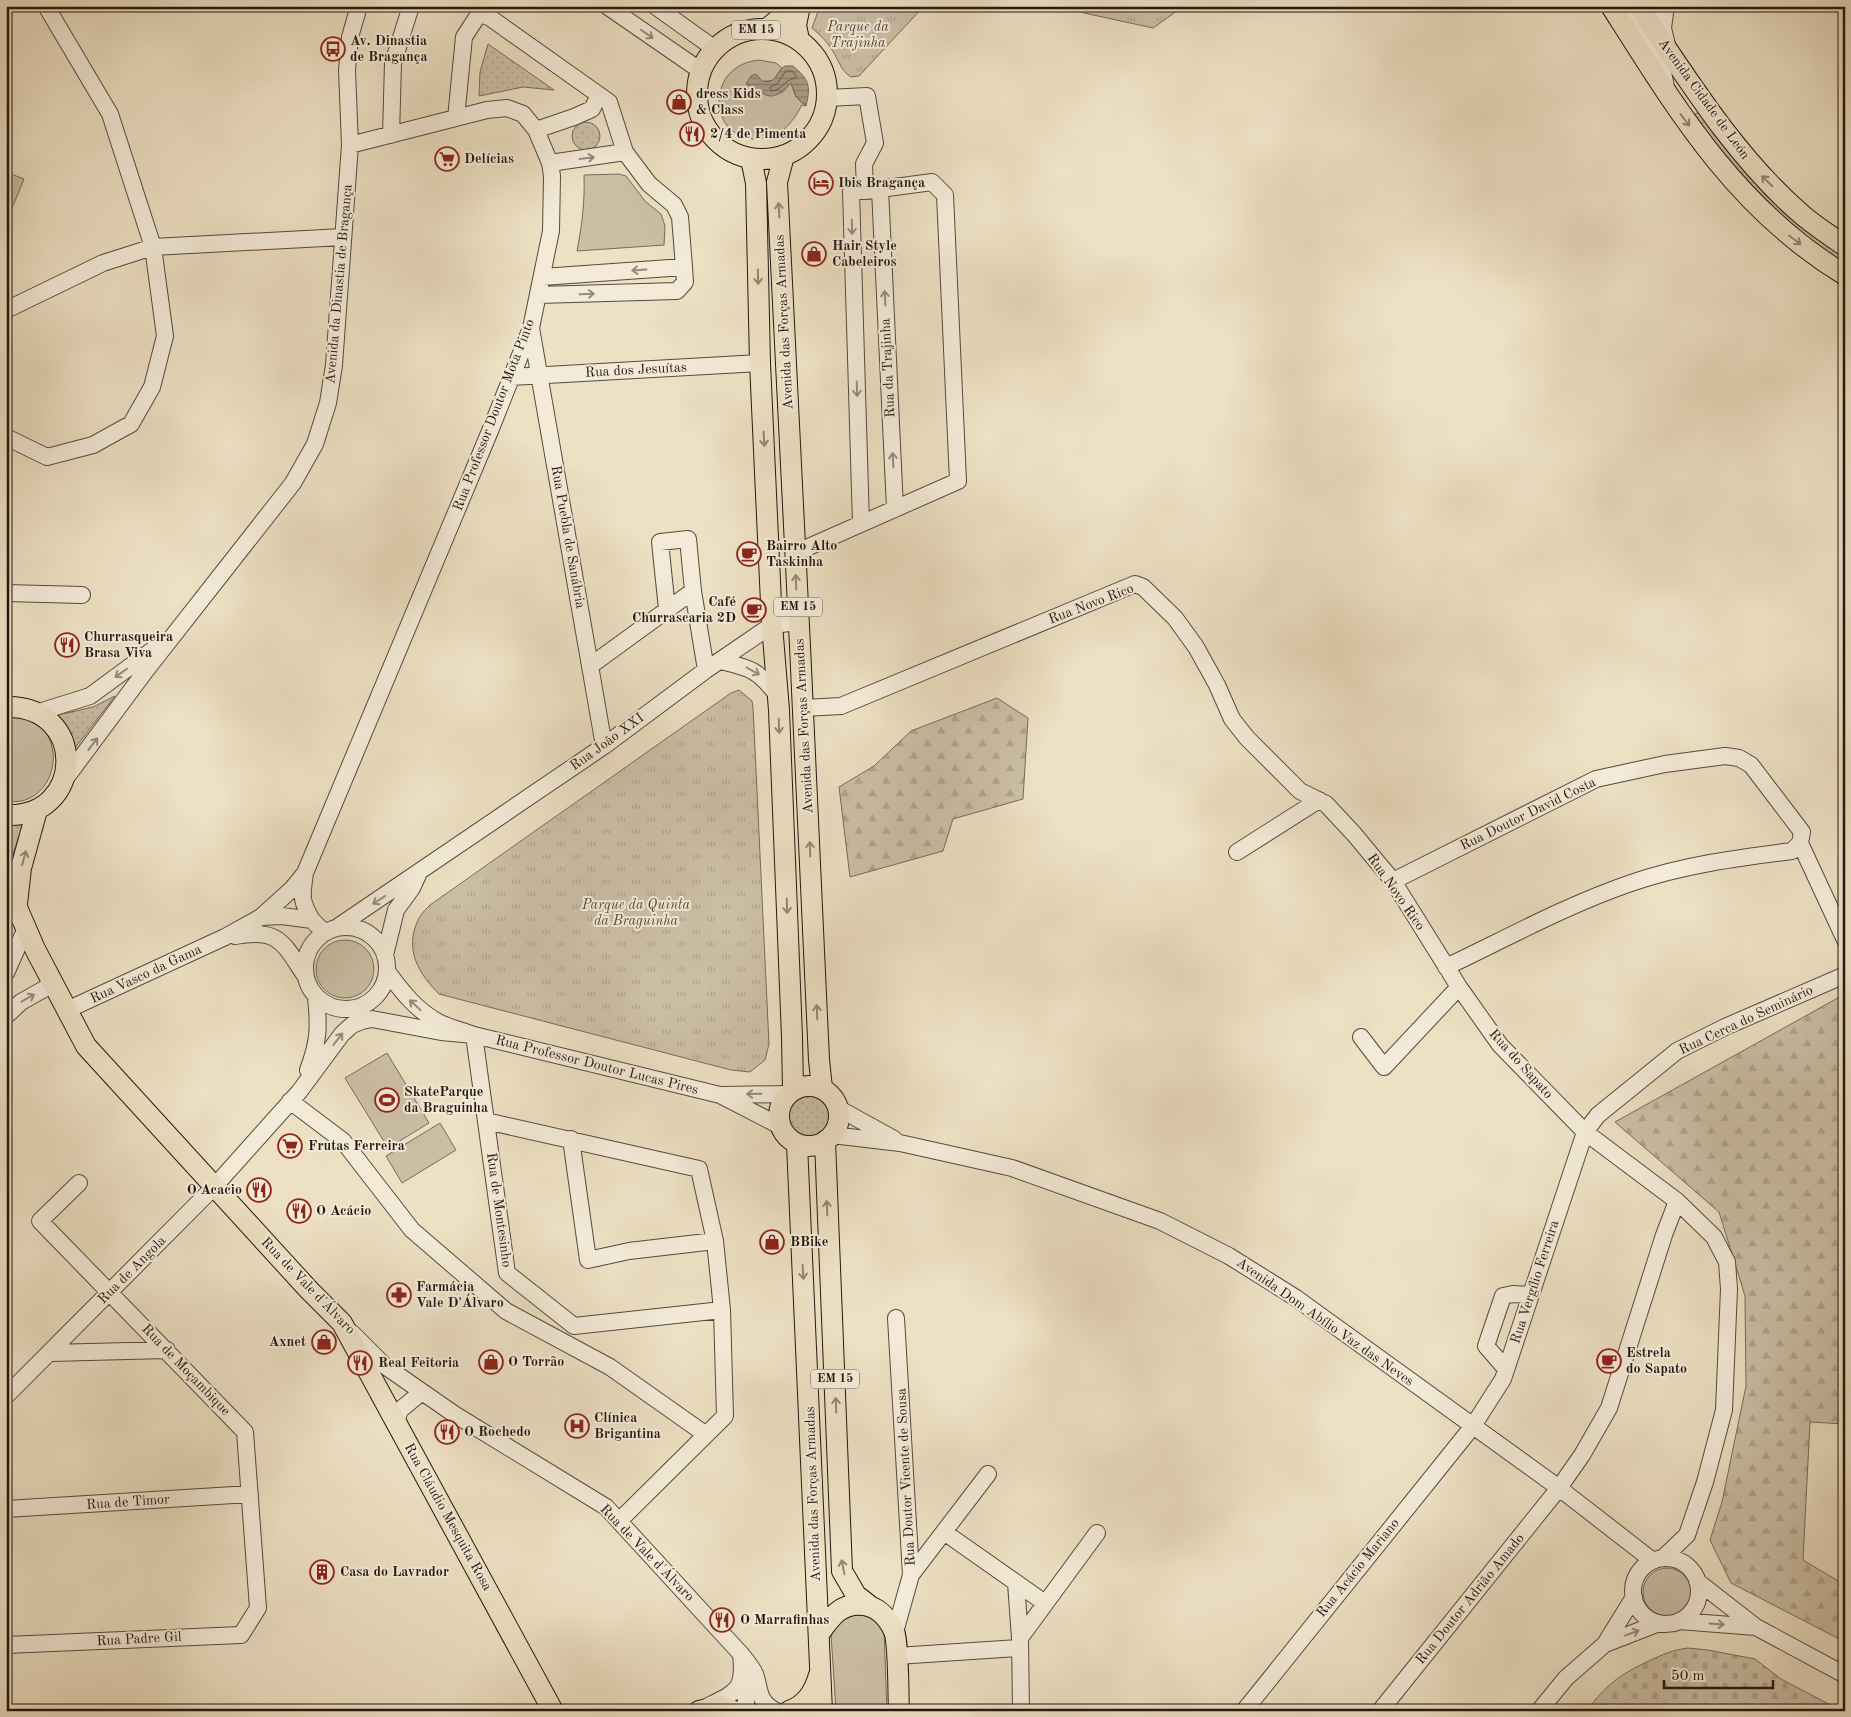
<svg xmlns="http://www.w3.org/2000/svg" width="1851" height="1717" font-family="'Old Standard TT',serif">
<defs>
<pattern id="grass-dots" width="8" height="8" patternUnits="userSpaceOnUse" patternTransform="scale(1.25)"><rect width="8" height="8" fill="#cbbea5"/><path d="M2 2h.1M6 6h.1" fill="none" stroke="#aea38d" stroke-width="1.8" stroke-linecap="round"/></pattern>
<pattern id="forest-firs" width="22" height="20" patternUnits="userSpaceOnUse" patternTransform="scale(1.25)"><rect width="22" height="20" fill="#cbbea5"/><path d="M5 1l3.5 6h-7zM16 11l3.5 6h-7z" fill="#aea38d"/></pattern>
<pattern id="cemetery-stones" width="16" height="16" patternUnits="userSpaceOnUse" patternTransform="scale(1.25)"><rect width="16" height="16" fill="#cbbea5"/><path d="M2 7V4a2 2 0 0 1 4 0v3zM10 15v-3a2 2 0 0 1 4 0v3z" fill="#aea38d"/></pattern>
<pattern id="park-tufts" width="24" height="20" patternUnits="userSpaceOnUse" patternTransform="scale(1.25)"><rect width="24" height="20" fill="#cbbea5"/><path d="M3 7l-1-3M5 7V3M7 7l1-3M15 17l-1-3M17 17v-4M19 17l1-3" fill="none" stroke="#aea38d"/></pattern>
<pattern id="water-rules" width="6" height="5" patternUnits="userSpaceOnUse" patternTransform="scale(1.25)"><rect width="6" height="5" fill="#a99c86"/><path d="M0 2.5h6" fill="none" stroke="#897e6c"/></pattern>
</defs>
<rect width="100%" height="100%" fill="#ede0c3"/>
<filter id="stains"><feTurbulence type="fractalNoise" baseFrequency=".004" numOctaves="4"/><feColorMatrix values="0 0 0 0 .2 0 0 0 0 .09 0 0 0 0 .02 0 0 0 .5 -.17"/></filter>
<radialGradient id="worn" r=".72"><stop offset=".6" stop-color="#630" stop-opacity="0"/><stop offset="1" stop-color="#630" stop-opacity=".3"/></radialGradient>
<!-- grass -->
<path fill="url(#grass-dots)" stroke="#786a5b" d="M488 44 554 90 523 87 479 96 480 72Z
M1699 112 1821 241 1845 257V265C1805 238 1768 206 1736 169 1721 152 1707 133 1693 115Z
M572 136a14 14 0 1 1 28 0a14 14 0 1 1-28 0Z
M115 696 75 748 69 731 58 715 93 707Z
M25 821 14 850 11 866 6 855V823Z
M789 1116a20 20 0 1 1 40 0a20 20 0 1 1-40 0Z"/>
<!-- forest -->
<path fill="url(#forest-firs)" stroke="#786a5b" d="M997 698 1028 718 1023 799 953 819 943 851 850 877 839 787 874 766 911 731Z
M1845 994V1424L1810 1422 1803 1560 1845 1585V1642L1731 1583 1710 1540 1722 1502 1746 1386 1745 1296 1719 1212 1615 1122Z"/>
<!-- cemetery -->
<path fill="url(#cemetery-stones)" stroke="#786a5b" d="M1688 1648 1708 1650 1755 1659 1781 1679 1842 1711H1586C1608 1684 1617 1676 1649 1661 1664 1654 1672 1650 1688 1648Z"/>
<!-- park -->
<path fill="url(#park-tufts)" stroke="#786a5b" d="M820 6H924L859 76 851 77C840 70 839 60 832 50 827 41 820 35 812 28Z
M1052 6H1184L1153 28Z
M739 690 752 701 753 707 769 1044 765 1060 750 1072 731 1070 439 994C419 974 404 950 418 920 420 915 426 909 430 905L731 693Z"/>
<!-- garden -->
<path fill="#cbbea5" stroke="#786a5b" d="M759 60 776 63 782 68 774 80 747 84 757 91 782 93 791 83 796 97 806 106 802 105C797 114 791 124 783 130 775 137 765 139 754 139 707 136 706 65 759 60Z
M6 172 24 179 6 223Z
M619 174 626 176 645 201 661 214 665 226 664 245 577 251C582 225 585 201 584 175Z
M9 715C17 717 27 718 35 722 40 725 45 731 48 736 64 766 42 808 6 801V716Z
M316 969a29 29 0 1 1 58 0a29 29 0 1 1-58 0Z
M387 1053 429 1123 388 1148 345 1078Z
M440 1123 456 1150 402 1183 386 1156Z
M1643 1592a24 24 0 1 1 48 0a24 24 0 1 1-48 0Z
M849 1613 872 1616 884 1631 887 1711H836L831 1634 833 1629Z"/>
<!-- water -->
<path fill="url(#water-rules)" stroke="#746757" d="M785 66H793C809 80 811 85 806 106L796 97 791 83C770 104 769 96 746 84L751 76 756 74 762 81C778 84 774 73 785 66Z"/>
<g fill="none" stroke-linecap="round" stroke-linejoin="round">
<!-- shore -->
<path stroke="#665a4c" stroke-width="1" d="M786 71H792L796 76V78C783 80 783 90 771 91L770 87 777 84Z"/>
<!-- minor casing -->
<g stroke="#56493e" stroke-width="18">
<path id="minor" d="M607 6 701 71
M655 6 715 49
M1623 6 1635 14 1651 15
M1646 6 1640 28 1661 63 1666 87
M1666 6 1663 28 1667 45
M456 118 464 37 479 14 489 17 609 102 625 152 649 184 674 205 680 217 684 267
M536 130 574 117 592 109 599 95
M391 135 393 63 411 6
M550 163 625 152
M880 189 895 509
M538 295 677 291 685 282 684 267 542 277
M6 310 103 263 153 247 343 237
M531 328 604 746
M511 377 760 363
M6 437 47 457 93 445 131 424 152 387 165 336 153 247 110 114 46 6
M861 524 851 191H865
M795 553 958 481 945 195 932 182 865 191 864 164 875 143 867 96 828 98
M6 593 82 595
M667 609 660 542 688 539 693 591 706 670
M720 661C751 668 758 670 778 696
M590 666 693 591
M804 708 841 706 1135 584 1143 587 1175 618 1196 647 1217 685 1232 719 1247 738 1300 791 1326 804 1354 834 1393 881 1459 987 1500 1045 1585 1132 1677 1201 1714 1237 1727 1262 1729 1289 1724 1410 1705 1482 1687 1535 1663 1558
M39 712 90 696 158 646
M63 782 147 669 293 483 315 444 328 403 334 365 350 145 347 70 350 37 359 6
M1800 843 1845 940
M1237 852 1319 800
M305 873C302 896 300 900 312 920
M1393 881 1596 779 1665 764 1725 756 1739 758 1751 765 1802 832 1800 843
M261 917 292 889 305 873 490 431 531 328 551 231 552 176 550 163 536 130 523 114 507 108 487 110 350 145
M305 968a41 41 0 1 1 82 0a41 41 0 1 1-82 0Z
M336 928 604 746 706 670 772 625 798 622
M235 936C280 928 283 943 306 977
M385 955 396 910 412 888 418 875
M1446 967C1507 938 1567 905 1631 883 1683 865 1737 858 1792 851L1800 843
M387 971C402 992 417 1011 440 1023 451 1028 463 1031 474 1035L720 1095 780 1126
M6 973 26 928
M67 1010 225 937 261 917 282 916 312 920 325 933
M6 1016 21 1002 53 984
M474 1035 507 1273 574 1326 722 1310
M1361 1037 1384 1067 1459 987
M308 1070C319 1041 319 1027 316 997
M722 1095 788 1094
M290 1101 343 1141 412 1230 506 1311 610 1367 705 1434
M838 1108 894 1139
M486 1121 699 1169 715 1241 722 1310 725 1416 619 1521
M832 1135 900 1143 1012 1168 1160 1221 1229 1256 1296 1298 1559 1488 1653 1561
M571 1139 588 1260 629 1251 715 1241
M352 1333 385 1366 454 1414 606 1507 741 1654C746 1660 752 1667 755 1674 761 1691 757 1701 776 1711
M50 1353 167 1350
M1506 1369 1486 1346 1503 1296 1513 1294 1531 1295
M6 1396 214 1187 299 1092 342 1034 352 1025 362 1021 372 1019 441 1032 474 1035
M396 1422 400 1410 422 1392
M6 1509 250 1494
M944 1532 1045 1603
M1633 1591a33 33 0 1 1 66 0a33 33 0 1 1-66 0Z
M911 1575 988 1474
M1697 1581 1756 1627 1845 1675
M1016 1583 1020 1638 1021 1711
M1679 1621 1756 1627
M895 1632 911 1575 896 1318
M1020 1638 1097 1533
M1605 1644 1634 1597
M6 1645 241 1635 258 1608 245 1432 40 1221 79 1183
M897 1656 1019 1648
M743 1676 747 1711
M706 1707C737 1692 745 1690 741 1654
M1244 1711 1473 1426 1503 1379 1585 1132 1598 1115 1677 1051 1725 1027 1845 975
M1380 1711 1559 1488 1582 1455 1609 1408 1664 1235 1677 1201
M1539 1711 1566 1678 1605 1644 1659 1623"/>
</g>
<!-- major casing -->
<g stroke="#241711" stroke-width="22">
<path id="major" d="M1611 6C1677 110 1736 209 1845 275
M1638 6C1687 78 1733 154 1799 212 1813 225 1830 235 1845 246
M697 94a65 65 0 1 1 130 0a65 65 0 1 1-130 0Z
M767 29 781 17 786 6
M799 40 796 25 800 6
M784 156 777 182C791 475 807 767 819 1060L822 1088
M751 159 756 183 760 363 772 625 779 710 792 1037 793 1090
M6 707C88 705 85 819 6 815
M6 882 35 949 86 1046 309 1290 342 1323 553 1711
M17 904 21 868 37 810
M779 1116a30 30 0 1 1 60 0a30 30 0 1 1-60 0Z
M825 1141 842 1571 856 1595 870 1606
M797 1144 822 1711
M819 1634C831 1617 841 1602 864 1605 878 1607 888 1618 894 1631 899 1644 898 1694 899 1711
M699 1711 721 1706 734 1711
M789 1711C806 1705 814 1692 819 1675"/>
</g>
<!-- minor -->
<use href="#minor" stroke="#f3ebd8" stroke-width="16"/>
<!-- major -->
<use href="#major" stroke="#ede0c3" stroke-width="20"/>
</g>
<!-- one-way arrows -->
<defs><path id="oneway-shaft" d="M-6 0H5M1.5-3L5.5 0L1.5 3" fill="none" stroke-width="1.6" stroke-linecap="round" stroke-linejoin="round" transform="scale(1.25)"/></defs>
<g stroke="#968c7e">
<use href="#oneway-shaft" transform="translate(647 34) rotate(35)"/>
<use href="#oneway-shaft" transform="translate(587 158) rotate(-7)"/>
<use href="#oneway-shaft" transform="translate(852 227) rotate(88)"/>
<use href="#oneway-shaft" transform="translate(639 270) rotate(176)"/>
<use href="#oneway-shaft" transform="translate(587 294) rotate(-2)"/>
<use href="#oneway-shaft" transform="translate(885 298) rotate(-93)"/>
<use href="#oneway-shaft" transform="translate(857 389) rotate(88)"/>
<use href="#oneway-shaft" transform="translate(893 460) rotate(-93)"/>
<use href="#oneway-shaft" transform="translate(753 671) rotate(29)"/>
<use href="#oneway-shaft" transform="translate(121 673) rotate(144)"/>
<use href="#oneway-shaft" transform="translate(93 744) rotate(-52)"/>
<use href="#oneway-shaft" transform="translate(379 900) rotate(146)"/>
<use href="#oneway-shaft" transform="translate(28 998) rotate(-29)"/>
<use href="#oneway-shaft" transform="translate(415 1005) rotate(-137)"/>
<use href="#oneway-shaft" transform="translate(338 1039) rotate(-52)"/>
<use href="#oneway-shaft" transform="translate(754 1094) rotate(179)"/>
<use href="#oneway-shaft" transform="translate(1717 1624) rotate(4)"/>
<use href="#oneway-shaft" transform="translate(1632 1633) rotate(-21)"/>
</g>
<g stroke="#938673">
<use href="#oneway-shaft" transform="translate(1685 120) rotate(53)"/>
<use href="#oneway-shaft" transform="translate(1767 181) rotate(-135)"/>
<use href="#oneway-shaft" transform="translate(779 210) rotate(-93)"/>
<use href="#oneway-shaft" transform="translate(1795 240) rotate(37)"/>
<use href="#oneway-shaft" transform="translate(758 277) rotate(89)"/>
<use href="#oneway-shaft" transform="translate(764 439) rotate(87)"/>
<use href="#oneway-shaft" transform="translate(796 582) rotate(-92)"/>
<use href="#oneway-shaft" transform="translate(779 726) rotate(88)"/>
<use href="#oneway-shaft" transform="translate(810 849) rotate(-92)"/>
<use href="#oneway-shaft" transform="translate(24 858) rotate(-75)"/>
<use href="#oneway-shaft" transform="translate(787 906) rotate(88)"/>
<use href="#oneway-shaft" transform="translate(817 1012) rotate(-92)"/>
<use href="#oneway-shaft" transform="translate(827 1208) rotate(-92)"/>
<use href="#oneway-shaft" transform="translate(803 1272) rotate(87)"/>
<use href="#oneway-shaft" transform="translate(836 1405) rotate(-92)"/>
<use href="#oneway-shaft" transform="translate(843 1567) rotate(-101)"/>
</g>
<!-- icons -->
<defs>
<g id="bus-ring" transform="scale(1.25)"><circle r="9.5" fill="#f3ebd8" stroke="#8f2418" stroke-width="1.5"/><path d="M-5-6H5V4H4V6H2V4H-2V6H-4V4H-5ZM-3.5-4V0h7V-4ZM-3.5 1.2v1.5H-2V1.2ZM2 1.2v1.5H3.5V1.2Z" fill="#8f2418"/></g>
<g id="shop-ring" transform="scale(1.25)"><circle r="9.5" fill="#f3ebd8" stroke="#8f2418" stroke-width="1.5"/><path d="M-5-2.5h2.3a2.7 3.5 0 0 1 5.4 0H5L5.5 6h-11ZM-1.5-2.5h3a1.5 2.3 0 0 0-3 0Z" fill="#8f2418"/></g>
<g id="restaurant-ring" transform="scale(1.25)"><circle r="9.5" fill="#f3ebd8" stroke="#8f2418" stroke-width="1.5"/><path d="M-5-6h1v4h1v-4h1v4h1v-4h1v5L-1.5 .5V6h-2V.5L-5-1ZM5-6V6H3V1.5H1.5Q1.5-4 5-6Z" fill="#8f2418"/></g>
<g id="supermarket-ring" transform="scale(1.25)"><circle r="9.5" fill="#f3ebd8" stroke="#8f2418" stroke-width="1.5"/><path d="M-6-5.5h2.5l.6 2H6L4.5 2H-2.5L-4.4-4H-6ZM-1.5 3.2a1.3 1.3 0 1 0 .1 0ZM3 3.2a1.3 1.3 0 1 0 .1 0Z" fill="#8f2418"/></g>
<g id="hotel-ring" transform="scale(1.25)"><circle r="9.5" fill="#f3ebd8" stroke="#8f2418" stroke-width="1.5"/><path d="M-6-4.5h1.5V1H6V5H4.5V3h-9V5H-6ZM-4 0a1.8 1.8 0 1 1 3.6 0ZM.5 0V-2.5h3Q6-2.5 6 0Z" fill="#8f2418"/></g>
<g id="cafe-ring" transform="scale(1.25)"><circle r="9.5" fill="#f3ebd8" stroke="#8f2418" stroke-width="1.5"/><path d="M-5.5-4.5H6V0H3Q3 3.5 0 3.5H-2.5Q-5.5 3.5-5.5 0ZM3-3.2v2h1.7v-2ZM-6 4.5H4V6H-6Z" fill="#8f2418"/></g>
<g id="stadium-ring" transform="scale(1.25)"><circle r="9.5" fill="#f3ebd8" stroke="#8f2418" stroke-width="1.5"/><path d="M0-5a6.5 5 0 1 0 0 10a6.5 5 0 1 0 0-10ZM-3.5-1.8h7v3.6h-7Z" fill="#8f2418"/></g>
<g id="pharmacy-ring" transform="scale(1.25)"><circle r="9.5" fill="#f3ebd8" stroke="#8f2418" stroke-width="1.5"/><path d="M-2-6h4v4h4v4h-4v4h-4v-4h-4v-4h4Z" fill="#8f2418"/></g>
<g id="hospital-ring" transform="scale(1.25)"><circle r="9.5" fill="#f3ebd8" stroke="#8f2418" stroke-width="1.5"/><path d="M-5-5h3v3.5h4V-5h3V5h-3V1.5h-4V5h-3Z" fill="#8f2418"/></g>
<g id="building-ring" transform="scale(1.25)"><circle r="9.5" fill="#f3ebd8" stroke="#8f2418" stroke-width="1.5"/><path d="M-4-6H4V6H1V3H-1V6H-4ZM-2.5-4.3h1.7v1.8h-1.7ZM.8-4.3h1.7v1.8H.8ZM-2.5-1h1.7V.8h-1.7ZM.8-1h1.7V.8H.8Z" fill="#8f2418"/></g>
</defs>
<g fill-rule="evenodd">
<use href="#bus-ring" x="333" y="49"/>
<use href="#shop-ring" x="679" y="102"/>
<use href="#restaurant-ring" x="692" y="134"/>
<use href="#supermarket-ring" x="447" y="159"/>
<use href="#hotel-ring" x="821" y="183"/>
<use href="#shop-ring" x="814" y="254"/>
<use href="#cafe-ring" x="749" y="554"/>
<use href="#cafe-ring" x="754" y="610"/>
<use href="#restaurant-ring" x="67" y="645"/>
<use href="#stadium-ring" x="387" y="1100"/>
<use href="#supermarket-ring" x="290" y="1146"/>
<use href="#restaurant-ring" x="259" y="1190"/>
<use href="#restaurant-ring" x="299" y="1211"/>
<use href="#shop-ring" x="772" y="1242"/>
<use href="#pharmacy-ring" x="399" y="1295"/>
<use href="#shop-ring" x="324" y="1342"/>
<use href="#cafe-ring" x="1609" y="1361"/>
<use href="#shop-ring" x="491" y="1362"/>
<use href="#restaurant-ring" x="360" y="1363"/>
<use href="#hospital-ring" x="577" y="1426"/>
<use href="#restaurant-ring" x="447" y="1432"/>
<use href="#building-ring" x="322" y="1572"/>
<use href="#restaurant-ring" x="722" y="1620"/>
</g>
<g text-anchor="middle" dominant-baseline="central" stroke-width="4" stroke-linejoin="round" paint-order="stroke">
<!-- shield labels -->
<g fill="#f3ebd8" stroke="#62574d" stroke-width="1">
<rect x="732" y="20.5" width="48" height="19" rx="4"/>
<rect x="774" y="597.5" width="48" height="19" rx="4"/>
<rect x="811" y="1369.5" width="48" height="19" rx="4"/>
</g>
<g font-size="12" font-weight="bold" fill="#241711">
<text x="756" y="30">EM 15</text>
<text x="798" y="607">EM 15</text>
<text x="835" y="1379">EM 15</text>
</g>
<!-- park labels -->
<g font-size="14" font-style="italic" fill="#56493d" stroke="#f3ebd8">
<text x="858" y="27">Parque da<tspan x="858" dy="16">Trajinha</tspan></text>
<text x="636" y="905">Parque da Quinta<tspan x="636" dy="16">da Braguinha</tspan></text>
</g>
<!-- poi labels -->
<g font-size="14" font-weight="bold" fill="#241711" stroke="#f3ebd8" text-anchor="start">
<text x="350" y="41">Av. Dinastia<tspan x="350" dy="16">de Bragança</tspan></text>
<text x="696" y="94">dress Kids<tspan x="696" dy="16">&amp; Class</tspan></text>
<text x="710" y="134">2/4 de Pimenta</text>
<text x="464" y="159">Delícias</text>
<text x="838" y="183">Ibis Bragança</text>
<text x="832" y="246">Hair Style<tspan x="832" dy="16">Cabeleiros</tspan></text>
<text x="766" y="546">Bairro Alto<tspan x="766" dy="16">Taskinha</tspan></text>
<text x="736" y="602" text-anchor="end">Café<tspan x="736" dy="16">Churrascaria 2D</tspan></text>
<text x="84" y="637">Churrasqueira<tspan x="84" dy="16">Brasa Viva</tspan></text>
<text x="404" y="1092">SkateParque<tspan x="404" dy="16">da Braguinha</tspan></text>
<text x="308" y="1146">Frutas Ferreira</text>
<text x="242" y="1190" text-anchor="end">O Acacio</text>
<text x="316" y="1211">O Acácio</text>
<text x="790" y="1242">BBike</text>
<text x="416" y="1287">Farmácia<tspan x="416" dy="16">Vale D'Álvaro</tspan></text>
<text x="306" y="1342" text-anchor="end">Axnet</text>
<text x="1626" y="1353">Estrela<tspan x="1626" dy="16">do Sapato</tspan></text>
<text x="508" y="1362">O Torrão</text>
<text x="378" y="1363">Real Feitoria</text>
<text x="594" y="1418">Clínica<tspan x="594" dy="16">Brigantina</tspan></text>
<text x="464" y="1432">O Rochedo</text>
<text x="340" y="1572">Casa do Lavrador</text>
<text x="740" y="1620">O Marrafinhas</text>
</g>
<!-- street labels -->
<g font-size="14" fill="#241711" stroke="#f3ebd8">
<text transform="translate(1704 99) rotate(54)">Avenida Cidade de León</text>
<text transform="translate(339 284) rotate(-85)">Avenida da Dinastia de Bragança</text>
<text transform="translate(784 322) rotate(-93)">Avenida das Forças Armadas</text>
<text transform="translate(888 368) rotate(-93)">Rua da Trajinha</text>
<text transform="translate(636 370) rotate(-3)">Rua dos Jesuítas</text>
<text transform="translate(494 415) rotate(-69)">Rua Professor Doutor Mota Pinto</text>
<text transform="translate(568 537) rotate(80)">Rua Puebla de Sanábria</text>
<text transform="translate(1091 604) rotate(-21)">Rua Novo Rico</text>
<text transform="translate(804 726) rotate(-93)">Avenida das Forças Armadas</text>
<text transform="translate(607 742) rotate(-36)">Rua João XXI</text>
<text transform="translate(1528 814) rotate(-26)">Rua Doutor David Costa</text>
<text transform="translate(1396 892) rotate(55)">Rua Novo Rico</text>
<text transform="translate(146 974) rotate(-25)">Rua Vasco da Gama</text>
<text transform="translate(1746 1020) rotate(-25)">Rua Cerca do Seminário</text>
<text transform="translate(1521 1064) rotate(48)">Rua do Sapato</text>
<text transform="translate(597 1065) rotate(14)">Rua Professor Doutor Lucas Pires</text>
<text transform="translate(499 1210) rotate(82)">Rua de Montesinho</text>
<text transform="translate(132 1270) rotate(-45)">Rua de Angola</text>
<text transform="translate(1535 1282) rotate(-72)">Rua Vergílio Ferreira</text>
<text transform="translate(308 1286) rotate(46)">Rua de Vale d'Álvaro</text>
<text transform="translate(1325 1322) rotate(35)">Avenida Dom Abílio Vaz das Neves</text>
<text transform="translate(186 1370) rotate(46)">Rua de Moçambique</text>
<text transform="translate(906 1477) rotate(-93)">Rua Doutor Vicente de Sousa</text>
<text transform="translate(813 1494) rotate(-92)">Avenida das Forças Armadas</text>
<text transform="translate(128 1502) rotate(-4)">Rua de Timor</text>
<text transform="translate(448 1517) rotate(61)">Rua Cláudio Mesquita Rosa</text>
<text transform="translate(647 1553) rotate(46)">Rua de Vale d'Álvaro</text>
<text transform="translate(1358 1568) rotate(-51)">Rua Acácio Mariano</text>
<text transform="translate(1470 1599) rotate(-51)">Rua Doutor Adrião Amado</text>
<text transform="translate(139 1639) rotate(-3)">Rua Padre Gil</text>
</g>
</g>
<!-- margin -->
<rect width="1851" height="1717" fill="none" stroke="#ede0c3" stroke-width="25"/>
<rect x="8" y="8" width="1836" height="1702" fill="none" stroke="#241711" stroke-width="2.5"/>
<rect x="12" y="12" width="1826" height="1692" fill="none" stroke="#241711"/>
<!-- scale -->
<path d="M1664 1680v8h109v-8" fill="none" stroke="#241711" stroke-width="2.5"/>
<text x="1671" y="1680" font-size="15" fill="#241711" stroke="#f3ebd8" stroke-width="4" paint-order="stroke">50 m</text>
<rect width="100%" height="100%" filter="url(#stains)"/>
<rect width="100%" height="100%" fill="url(#worn)"/>
</svg>
